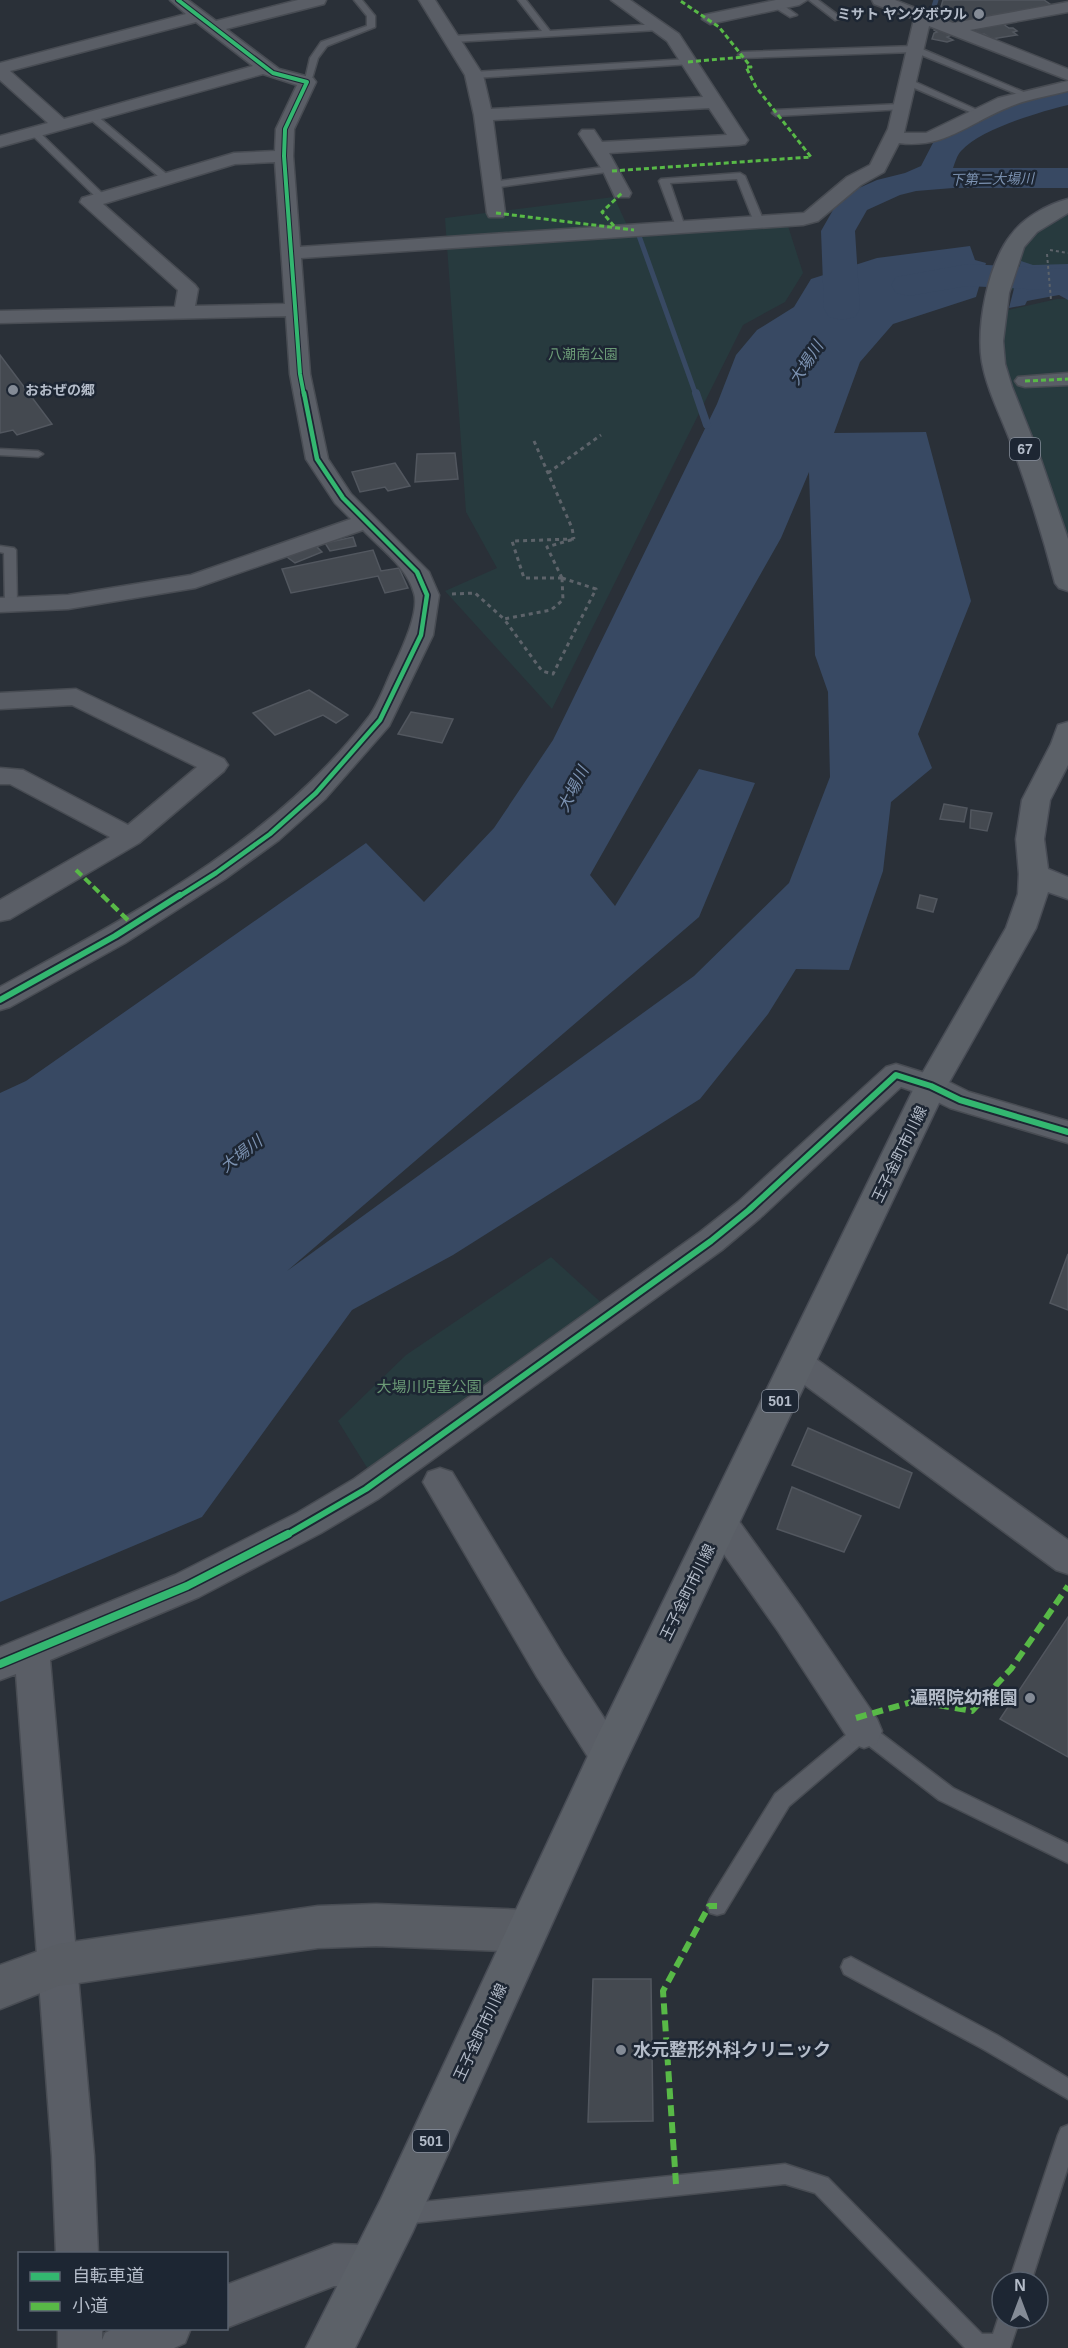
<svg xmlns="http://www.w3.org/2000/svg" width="1068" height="2348" font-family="Helvetica,'Noto Sans JP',sans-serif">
<rect width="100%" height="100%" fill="#2a3038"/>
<!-- green -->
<path fill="#273a3e" d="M614 197 632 236 788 226 803 273 785 302 743 325 552 709 445 591 497 568 466 512 445 218Z
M1068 211V287L1007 290 1015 251 1041 228Z
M1057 299H1068V560L1001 365 1004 311Z
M551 1257 606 1307 371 1474 338 1421 406 1355Z"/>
<!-- water -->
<path fill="#384963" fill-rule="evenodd" d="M970 246 975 260 986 263 976 297 893 324 860 362 834 433 926 432 971 601 918 734 932 768 891 802 883 871 849 970 796 969 768 1014 700 1099 453 1255 352 1310 202 1517 0 1602V1093L26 1081 366 843 424 902 494 828 553 740 717 404 736 355 757 330 794 307 811 279 877 258ZM809 472 815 655 828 692 830 777 789 883 694 976 287 1271 699 917 755 783 699 769 615 906 590 875 781 538Z
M1021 261 1033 265 1068 264V300L1059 295 1027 301 1025 305 1009 308Z"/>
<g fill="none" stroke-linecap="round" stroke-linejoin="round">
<!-- stream-far1 -->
<path stroke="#384963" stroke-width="5" d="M928 26 936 0
M638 233 696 395"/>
<!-- stream -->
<path stroke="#384963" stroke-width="8" d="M696 393 707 425"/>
<!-- river -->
<path fill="#384963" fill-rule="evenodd" d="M1068 85V105C1039 112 981 129 961 151 957 155 955 163 953 168H1068V188H953L916 191 900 195 867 210 855 231 860 309 855 317 842 320 829 317 824 309 821 231 841 196 877 180 905 173 921 166 935 139 964 120 1018 98Z
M967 264 1068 269V291L967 286 909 296 896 293 891 285 896 277Z"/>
</g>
<!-- building -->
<path fill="#444950" stroke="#52575f" stroke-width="1.5" d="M943 0H1044L1053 6 952 25 946 20 950 18 940 10Z
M1003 24 1009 28H1013L1017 31 1013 32 1017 35 992 39 984 34 978 35 971 30Z
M936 27 954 34 947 37 953 40 947 42 932 39 934 33 937 32 934 30Z
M0 355 52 424 17 435 13 430 0 433Z
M455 453 458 479 415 482 417 454Z
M395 463 410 486 388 491 385 487 360 492 352 472Z
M353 537 356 546 330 551 325 543Z
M315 545 322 552 295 563 287 557Z
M373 550 381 571 399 568 408 588 385 593 378 576 291 593 282 569Z
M309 690 348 715 336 723 323 715 275 735 253 713Z
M411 712 453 719 442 743 398 734Z
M944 804 967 808 964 822 940 819Z
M971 810 992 813 987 831 970 828Z
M920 895 937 899 933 912 917 908Z
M1068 1254V1310L1050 1303Z
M808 1428 912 1473 899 1508 792 1465Z
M792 1487 861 1516 844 1552 777 1529Z
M1068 1617V1757L1000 1719Z
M593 1979H651L653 2121 588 2122Z"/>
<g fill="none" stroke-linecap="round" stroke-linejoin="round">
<!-- lane casing -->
<g stroke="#484c53" stroke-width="3">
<path id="lane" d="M354 0H362L375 16V27L327 46 318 58 311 82 304 84 310 58 321 42 367 26V16Z
M518 0H526L550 31 658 24 662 27 658 30 453 42 449 39 453 36 542 31Z
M809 0H818L842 18 835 20Z
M774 3H780L797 15 790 17 774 7Z
M915 46 1031 95 1024 97 914 52 742 58 738 55 742 52Z
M688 59 691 60V64L474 78 470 75 474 72Z
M905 80H911L984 113 977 115 905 84Z
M901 104 904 105V109L776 116 772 113 776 110Z
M90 115H96L170 177V181H164L90 119Z
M31 130H37L105 196V200H99L31 134Z
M611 166 616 169 614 171 492 188 487 185 492 182Z
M740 173 745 176 764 222 762 224 754 222 737 179 670 183 685 227 677 229 659 181 661 179Z
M0 449 38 451 43 454 38 457 0 455Z
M0 546 14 548 16 550 17 605 11 609 5 605 4 553 0 552Z
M864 1723 870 1725 953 1788 1068 1844V1863L939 1800 864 1742 789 1806 724 1913 717 1915 710 1913 707 1906 710 1899 775 1794 858 1725Z
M851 1957 997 2035 1068 2078V2099L983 2049 844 1974 841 1967 844 1960Z
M1068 2125V2167L1031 2282H1009L1058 2135 1061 2128Z
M785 2164 828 2178 982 2334H993L1001 2310 1002 2318H1020L1010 2348H965L815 2193 785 2184 403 2224 396 2221 393 2214 396 2207 403 2204Z"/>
</g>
<!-- street casing -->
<g stroke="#484c53" stroke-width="3">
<path id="street" d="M170 0H188L216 21 298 0H326L324 4 226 29 279 69 313 78 316 82 294 129 293 156 300 247 804 213 847 177 870 165 888 129 914 19 874 4 872 0H895L953 23 1068 2V12L970 30 1068 69V80L929 26 904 133H926L998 98 1068 81V91C1049 96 1027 99 1009 107 969 123 944 149 899 143L884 172 861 185 818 221 803 225 301 258 310 374 328 459 351 494 429 572 439 595 433 635 389 726 325 799 279 840 225 879 125 943 10 1007 0 1010V987C133 914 273 842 368 718 379 704 386 682 394 666 402 649 420 611 414 593 407 567 381 549 363 530L195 588 68 609 0 612V598L68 595 191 575 351 519 335 503 306 459 290 374 286 316 0 323V311L175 307 178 290 80 202 82 198 234 153 275 151 276 129 297 85 263 74 0 147V136L48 123 0 80V63L186 14ZM196 22 253 66 64 119 10 71ZM275 162 285 304 195 306 198 289 195 285 103 204 235 164Z
M419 0H435L483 75 491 109 703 97 667 41 611 0H630L679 34 748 140 745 144 739 145 609 153 631 193 629 197H615L603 171 579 134 582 130H594L602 142 727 135 709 108 493 120 505 213 503 217H489L487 213 474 115 465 75Z
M776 0H807L799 5 710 24 702 19 704 15Z
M1068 373V385L1025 387 1018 385 1015 381 1018 377Z
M76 689 224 759 228 765 224 771 139 843 10 919 0 921V900L110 837 10 784H0V768L23 770 128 825 197 767 72 705 0 709V693Z
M896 1064 941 1078 969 1092 1068 1121V1143L950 1108 921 1094 901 1087 760 1218 722 1250 378 1499 321 1533 199 1597 50 1660 94 2156 98 2254H56L52 2156 16 1674 0 1680V1647L175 1575 297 1513 354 1479 700 1232 738 1202 886 1067Z
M798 1350 809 1354 1068 1540V1574L1056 1570 787 1372 782 1363 787 1354Z
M440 1468 452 1472 563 1655 621 1744 626 1756 621 1768 608 1773 595 1768 537 1677 423 1482 428 1472Z
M721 1508 733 1513 802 1609 877 1719 882 1731 877 1743 864 1748 851 1743 778 1631 709 1533 704 1523 709 1513Z
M334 2244 370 2245 385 2251 391 2266 385 2281 370 2287 334 2286 226 2328V2285Z
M58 2328H102V2340L105 2333 115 2328H191L185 2343 174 2348H58Z"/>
</g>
<!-- secondary casing -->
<g stroke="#484c53" stroke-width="3">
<path id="secondary" d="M376 1904 526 1910 541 1916 547 1931 541 1946 526 1952 376 1946 318 1948 58 1986 0 2009V1965L58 1944 318 1906Z"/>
</g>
<!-- primary casing -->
<g stroke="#484c55" stroke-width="3">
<path id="primary" d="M1068 199V213L1037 232 1024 247 1009 293 1003 341 1005 364 1012 387 1041 460 1068 539V591L1059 588 1055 583C1043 536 1028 489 1011 443 1001 416 987 390 982 362 976 326 988 264 1011 235 1023 218 1048 204 1068 199Z
M1068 722V765L1050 800 1044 839 1048 869 1068 877V899L1048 892 1036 928 947 1086 622 1769 413 2231 355 2348H306L381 2199 594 1743 915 1086 1006 928 1018 894 1019 874 1016 839 1022 800 1051 744 1058 725Z"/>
</g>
<!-- path-far1 -->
<path stroke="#5d636a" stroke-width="2" stroke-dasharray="3 3" stroke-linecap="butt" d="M1050 250 1068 253
M1047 254 1051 300"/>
<!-- path -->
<path stroke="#5d636a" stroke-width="3" stroke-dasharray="4 4" stroke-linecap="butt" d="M534 441 572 528 574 539
M548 473 601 435
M562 578 596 589 553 674 542 671 504 619 551 610 563 600Z
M562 578H524L512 541 574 539
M562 578 547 547 574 539
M452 594 475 593 504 619"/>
<!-- lane -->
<use href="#lane" fill="#5a5e66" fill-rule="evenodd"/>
<!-- street -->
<use href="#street" fill="#5a5e66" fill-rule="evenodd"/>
<!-- secondary -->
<use href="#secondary" fill="#595d64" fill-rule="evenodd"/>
<!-- primary -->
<use href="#primary" fill="#5c6168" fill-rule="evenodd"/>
<!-- quiet-far3 -->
<path stroke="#58b947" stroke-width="3" stroke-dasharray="5 3" stroke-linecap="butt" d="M688 62 743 57
M612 171 811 157 756 87 746 67H751L719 27 679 0
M496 213 634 230
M614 226 602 212 622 193
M1025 381 1068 379"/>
<!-- quiet-far2 -->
<path stroke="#58b947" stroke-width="4" stroke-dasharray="8 4" stroke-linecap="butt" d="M76 870 104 897"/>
<!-- quiet-far1 -->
<path stroke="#58b947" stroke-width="4.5" stroke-dasharray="9 4.5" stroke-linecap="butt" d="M102 895 133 925"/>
<!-- quiet -->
<path stroke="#58b947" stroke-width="6" stroke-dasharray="11 6" stroke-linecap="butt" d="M856 1718 915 1701 972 1711 1011 1669 1068 1586
M676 2184 663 1991 709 1906H717"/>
<!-- cycleway-far3 casing -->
<g stroke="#1d2633" stroke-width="6">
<path id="cycleway-far3" d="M178 0 273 73 307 82 285 129 284 156 300 374 304 395"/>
</g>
<!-- cycleway-far2 casing -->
<g stroke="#1d2633" stroke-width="8">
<path id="cycleway-far2" d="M178 897 216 873 270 834 316 793 380 720 421 635 427 595 417 572 343 498 317 459 304 393"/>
</g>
<!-- cycleway-far1 casing -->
<g stroke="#1d2633" stroke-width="10">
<path id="cycleway-far1" d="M0 1000 115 936 180 895
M285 1536 366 1489 711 1241 749 1210 896 1075 931 1086 960 1100 1068 1132"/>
</g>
<!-- cycleway casing -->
<g stroke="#1d2633" stroke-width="11">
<path id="cycleway" d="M0 1664 187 1586 288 1534"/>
</g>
<!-- cycleway-far3 -->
<use href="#cycleway-far3" stroke="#33b770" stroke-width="4"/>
<!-- cycleway-far2 -->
<use href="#cycleway-far2" stroke="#33b770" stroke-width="4.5"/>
<!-- cycleway-far1 -->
<use href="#cycleway-far1" stroke="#33b770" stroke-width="6"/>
<!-- cycleway -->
<use href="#cycleway" stroke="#33b770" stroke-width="8"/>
</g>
<!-- markers -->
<g fill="#848b96" stroke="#1d2633" stroke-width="2">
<circle cx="979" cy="14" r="6"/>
<circle cx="13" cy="390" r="6"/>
<circle cx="1030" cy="1698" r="6"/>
<circle cx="621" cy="2050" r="6"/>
</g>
<g text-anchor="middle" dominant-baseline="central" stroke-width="5" stroke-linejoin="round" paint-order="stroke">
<!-- far-poi labels -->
<g font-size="14" font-weight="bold" fill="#b4bcc9" stroke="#1d2633" text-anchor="end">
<text x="967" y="14">ミサト ヤングボウル</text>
<text x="25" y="390" text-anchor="start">おおぜの郷</text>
</g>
<!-- far-water labels -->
<g font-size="14" font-style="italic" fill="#7c92b1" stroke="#1d2633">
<text transform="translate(992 179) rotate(-1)">下第二大場川</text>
</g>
<!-- far-park labels -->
<g font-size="14" fill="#6b9a76" stroke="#1d2633">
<text x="583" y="354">八潮南公園</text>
</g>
<!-- shield labels -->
<g fill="#1d2633" stroke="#878f9c" stroke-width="1.5">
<rect x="1010" y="438" width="30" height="22" rx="4.5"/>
<rect x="762" y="1390" width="36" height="22" rx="4.5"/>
<rect x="413" y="2130" width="36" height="22" rx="4.5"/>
</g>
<g font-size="14" font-weight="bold" fill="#b4bcc9">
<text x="1025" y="449">67</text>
<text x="780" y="1401">501</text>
<text x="431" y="2141">501</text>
</g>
<!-- street labels -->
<g font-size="15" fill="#b4bcc9" stroke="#1d2633">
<text transform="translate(899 1154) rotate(-64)">王子金町市川線</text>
<text transform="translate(687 1592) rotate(-64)">王子金町市川線</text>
<text transform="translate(480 2032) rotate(-65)">王子金町市川線</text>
</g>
<!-- park labels -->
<g font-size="15" fill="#6b9a76" stroke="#1d2633">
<text x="429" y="1386">大場川児童公園</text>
</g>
<!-- water labels -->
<g font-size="16" font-style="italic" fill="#7c92b1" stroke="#1d2633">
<text transform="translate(806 363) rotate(-57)">大場川</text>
<text transform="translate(573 789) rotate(-63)">大場川</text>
<text transform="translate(241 1154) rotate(-38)">大場川</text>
</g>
<!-- near-poi labels -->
<g font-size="18" font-weight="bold" fill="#b4bcc9" stroke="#1d2633" text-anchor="end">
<text x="1018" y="1698">遍照院幼稚園</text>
<text x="633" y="2050" text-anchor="start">水元整形外科クリニック</text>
</g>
</g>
<!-- legend -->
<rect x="18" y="2252" width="210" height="78" fill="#1d2633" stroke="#59626f" stroke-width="1.5"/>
<rect x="30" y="2272" width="30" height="9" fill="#33b770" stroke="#59626f" stroke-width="1.5"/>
<text x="72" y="2282" font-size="18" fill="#b4bcc9">自転車道</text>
<rect x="30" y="2302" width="30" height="9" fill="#58b947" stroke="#59626f" stroke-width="1.5"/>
<text x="72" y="2312" font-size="18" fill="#b4bcc9">小道</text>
<!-- north arrow -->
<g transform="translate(1020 2300)"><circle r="28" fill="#1d2633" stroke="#59626f" stroke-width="1.5"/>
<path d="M0-4.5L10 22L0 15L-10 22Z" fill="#848b96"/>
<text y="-9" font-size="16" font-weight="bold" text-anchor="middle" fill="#b4bcc9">N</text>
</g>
</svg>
